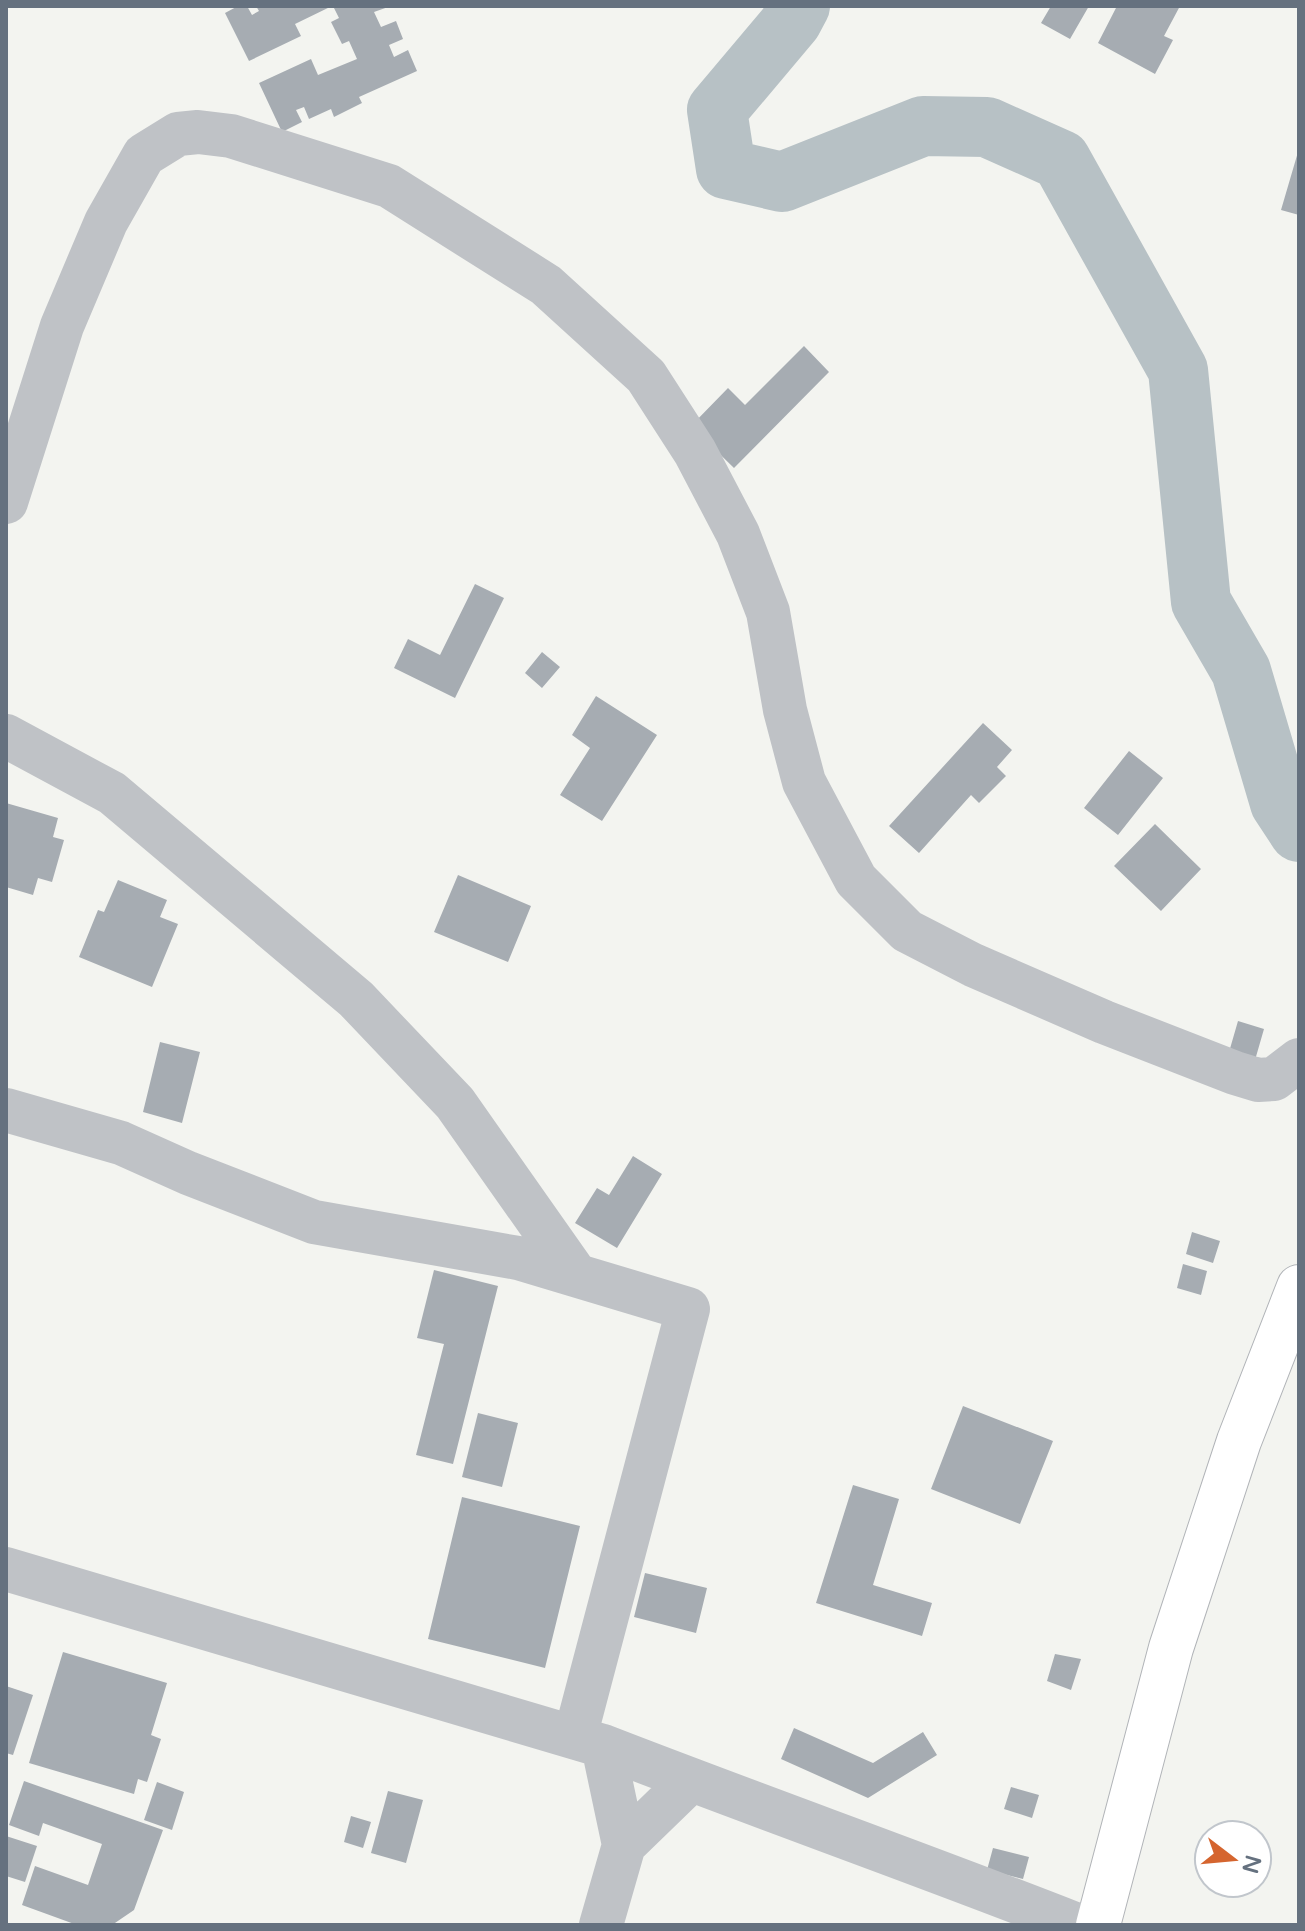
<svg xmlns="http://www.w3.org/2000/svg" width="1305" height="1931" font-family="'Varela Round',sans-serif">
<rect width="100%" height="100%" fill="#f3f4f0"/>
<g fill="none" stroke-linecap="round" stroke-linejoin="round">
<!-- river -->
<path stroke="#b7c1c5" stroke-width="60" d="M800 6 792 21 717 110 726 169 782 182 923 126 987 127 1061 160 1178 370 1201 602 1241 671 1280 803 1299 832"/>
</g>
<!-- building -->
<path fill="#a6acb2" d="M238 6H247L252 15 259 11 256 6H332L295 24 301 36 249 61 225 13Z
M333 6H391L374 12 381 27 396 21 403 39 389 45 394 57 408 50 417 71 359 97 362 103 334 117 331 109 309 119 304 107 296 110 302 122 282 132 259 83 311 59 318 75 357 59 349 41 342 44 331 22 339 18Z
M1051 6H1089L1070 39 1041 23Z
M1117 6H1180L1164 36 1173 40 1155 74 1098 43Z
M1298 152H1299V215L1281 210Z
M804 346 829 372 734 468 691 426 728 388 745 405Z
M475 584 504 598 455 698 394 668 408 639 440 655Z
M542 652 560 667 542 688 525 673Z
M596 696 657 735 602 821 560 795 590 748 572 735Z
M983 723 1012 750 997 767 1006 776 979 803 971 795 919 853 889 826Z
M1129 751 1163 778 1118 835 1084 808Z
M6 803 58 818 53 837 64 840 52 882 38 878 33 895 6 887Z
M1155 824 1201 869 1161 911 1114 866Z
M458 875 531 906 508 962 434 932Z
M118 880 167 900 160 917 178 924 152 987 79 957 98 910 104 912Z
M1238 1021 1264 1029 1253 1067 1227 1059Z
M160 1042 200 1052 182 1123 143 1112Z
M633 1156 662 1174 617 1248 575 1223 597 1188 609 1195Z
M1192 1232 1220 1241 1213 1263 1186 1254Z
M1183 1264 1207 1271 1201 1295 1177 1288Z
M434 1270 498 1286 453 1464 416 1455 444 1344 417 1338Z
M963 1406 1053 1441 1020 1524 931 1489Z
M478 1413 518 1423 502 1487 462 1477Z
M853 1485 899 1499 873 1585 932 1603 922 1636 816 1603Z
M462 1497 580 1526 545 1668 428 1639Z
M645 1573 707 1588 696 1633 634 1617Z
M63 1652 167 1683 151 1735 161 1739 147 1782 138 1779 134 1794 29 1763Z
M1055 1654 1081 1659 1071 1690 1047 1681Z
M6 1686 33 1695 13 1755 6 1753Z
M794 1728 873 1763 923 1732 937 1755 868 1798 781 1759Z
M24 1781 163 1830 134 1910 112 1925H77L22 1905 35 1866 88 1885 102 1844 43 1823 39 1836 9 1825Z
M157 1782 184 1792 172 1830 144 1820Z
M1011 1787 1039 1795 1032 1818 1004 1809Z
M388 1791 423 1800 406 1863 371 1853Z
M351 1816 371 1822 363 1848 344 1842Z
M6 1836 37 1846 25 1882 6 1876Z
M993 1848 1029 1857 1023 1879 987 1870Z"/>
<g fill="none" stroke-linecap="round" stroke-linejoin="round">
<!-- major casing -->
<g stroke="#b1b4b8" stroke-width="46">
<path id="major" d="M1098 1925 1171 1648 1239 1441 1299 1287"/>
</g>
<!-- minor -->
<path stroke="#bfc2c6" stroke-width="44" d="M6 502 62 326 106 222 144 155 178 134 198 132 231 136 389 186 546 285 646 376 695 452 738 534 768 612 785 710 804 782 856 880 907 931 973 965 1104 1022 1235 1073 1258 1080 1274 1079 1299 1060
M6 736 112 793 356 999 455 1103 576 1275
M6 1110 121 1143 188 1173 314 1222 518 1258 688 1309 575 1737
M6 1569 603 1746C760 1807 919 1863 1077 1925
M624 1845 690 1781
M601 1925 624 1845 603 1746"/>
<!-- major -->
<use href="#major" stroke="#fff" stroke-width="44"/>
</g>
<!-- border -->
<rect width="1305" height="1931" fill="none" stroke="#65717f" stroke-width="16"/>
<!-- north arrow -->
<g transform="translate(1233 1859) rotate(106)"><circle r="38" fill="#ffffff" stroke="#c1c6cc" stroke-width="2"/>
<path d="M0-6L14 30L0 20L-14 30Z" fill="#d5652f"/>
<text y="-12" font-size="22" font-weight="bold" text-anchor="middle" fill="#65717f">N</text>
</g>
</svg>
